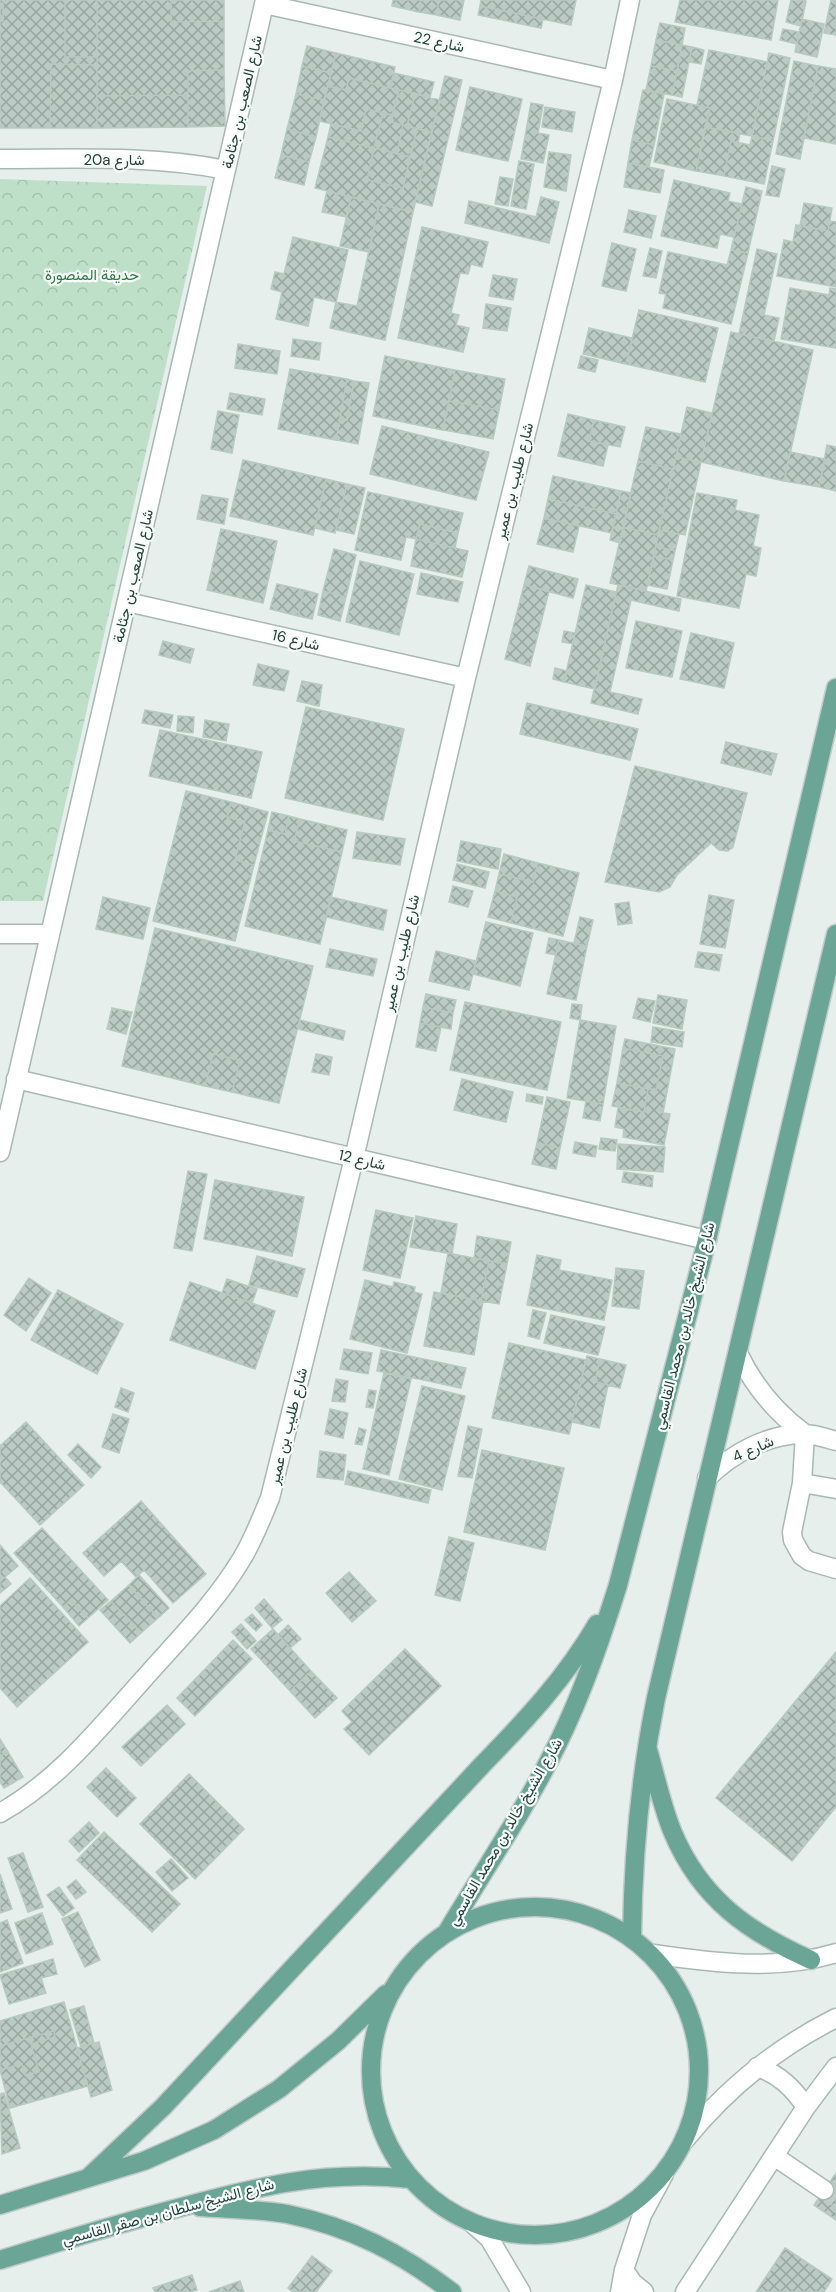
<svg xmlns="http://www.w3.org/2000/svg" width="836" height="2292" font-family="'DM Sans',Vazirmatn,sans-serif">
<defs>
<pattern id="park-crowns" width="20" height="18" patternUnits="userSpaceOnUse" patternTransform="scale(1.5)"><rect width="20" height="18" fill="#bfe0c8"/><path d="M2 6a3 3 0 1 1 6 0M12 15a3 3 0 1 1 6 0" fill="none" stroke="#a4c1ad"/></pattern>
<pattern id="building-cross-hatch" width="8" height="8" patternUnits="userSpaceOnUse" patternTransform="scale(1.5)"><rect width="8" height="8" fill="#bbcac4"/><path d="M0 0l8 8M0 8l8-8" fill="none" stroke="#98a6a0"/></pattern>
</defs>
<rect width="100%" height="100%" fill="#e6efeb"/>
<!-- park -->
<path fill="url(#park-crowns)" d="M0 179 207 186 43 901H0Z"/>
<!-- building -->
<path fill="url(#building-cross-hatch)" stroke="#b8c9c2" stroke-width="1.5" d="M0 0H12H3V21H0Z
M3 0H65V57H97V65L51 64 50 128H0V21H3Z
M65 0H97V57H65Z
M97 0H171V22L224 21V70L188 71V95L97 96Z
M171 0H224V21L171 22Z
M393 0H421L419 12 392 6Z
M421 0H439L436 15 419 12Z
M439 0H464L460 20 436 15Z
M481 0H576L571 25 480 6Z
M680 0H778L771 40 675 22Z
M791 0 806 1 801 26 786 22Z
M831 0H836V35L824 33Z
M480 6 543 19 541 28 478 15Z
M802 19 824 24 817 57 795 52Z
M660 23 685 28 682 45 656 40Z
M783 29 799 32 797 44 780 40Z
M656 40 682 45 677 71 651 66Z
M682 45 692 47 682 97 672 95Z
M307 46 336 53 331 73 302 66Z
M692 47 704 50 701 64 689 62Z
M709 50 767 62 752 136 705 127 710 108 697 105Z
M336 53 395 67 390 88 349 78 346 90 328 86Z
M769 53 790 58 773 141 752 136Z
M794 61 818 66 800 159 776 154Z
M51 64 97 65V128H50Z
M302 66 331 73 324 100 296 94Z
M651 66 677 71 672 95 646 90Z
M818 66 836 69V144L804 138Z
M224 70 225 126 188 127V71Z
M394 73 434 82 430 97 390 88Z
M445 76 462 80 432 206 415 202Z
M349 78 399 90 392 115 366 109 361 131 319 121 328 86 346 90Z
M470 87 522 99 508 161 456 150Z
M399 90 415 94 407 126 391 122Z
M643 90 664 94 654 145 632 140Z
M296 94 324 100 316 137 287 129Z
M415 94 440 100 432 132 407 126Z
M188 95V127L97 128V96Z
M667 99 710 108 696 171 654 162Z
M531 103 543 105 538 133 549 135 543 163 521 159Z
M545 107 575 112 572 132 542 127Z
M366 109 383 113 374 148 328 137 331 124 361 131Z
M383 113 392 115 391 122 403 125 397 153 374 148Z
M403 125 417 129 410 157 397 153Z
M705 127 740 133 738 143 731 141 724 176 696 171Z
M287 129 316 137 309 162 281 155Z
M417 129 432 132 413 212 315 188 328 137 374 148 367 180 403 188Z
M752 136 773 141 764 184 724 176 731 141 750 145Z
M632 140 654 145 649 167 628 163Z
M374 148 410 157 403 188 367 180Z
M549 152 571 155 566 191 544 187Z
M281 155 309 162 304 185 275 178Z
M519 161 534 164 526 209 511 206Z
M628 163 664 170 660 193 624 187Z
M772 166 785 169 779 197 766 195Z
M500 177 513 179 508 206 495 204Z
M674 180 730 193 728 201 742 204 734 237 720 234 717 248 661 236Z
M746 187 762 191 748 253 731 250Z
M327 191 351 197 347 217 322 212Z
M351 197 379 204 369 252 340 246Z
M541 197 559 202 549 243 465 223 469 201 536 217Z
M804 203 832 208 828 231 800 226Z
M379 204 413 212 385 340 330 328 336 302 357 306Z
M629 210 656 216 651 238 624 232Z
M830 221 836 222V287L777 276 784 240 793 242 796 225 828 231Z
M422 227 488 242 482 267 471 264 468 274 460 273 451 313 459 315 456 325 469 328 463 352 398 338Z
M293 237 348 250 336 302 314 297 308 326 276 319 282 292 271 289 275 272 284 274Z
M612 243 636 249 626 291 602 286Z
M650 248 662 251 656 278 643 276Z
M757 249 777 254 764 315 779 318 774 341 739 334Z
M731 250 748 253 731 324 663 308 666 294 659 293 668 252 727 265Z
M493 275 517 279 513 300 489 296Z
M790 288 829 295 830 288 836 289V348L781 339Z
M486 304 511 308 507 331 483 328Z
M639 310 718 328 705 382 626 364Z
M589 328 632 338 626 364 583 354Z
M731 332 813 350 784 481 701 462Z
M293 339 321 343 319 360 291 356Z
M238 344 280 351 277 374 235 368Z
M385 356 455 370 443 430 373 416Z
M581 356 598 360 595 372 578 368Z
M290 369 347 379 336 440 278 429Z
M455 370 505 379 499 410 449 401Z
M347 379 354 381 347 420 340 418Z
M354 381 369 383 358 444 336 440 340 418 347 420Z
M230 393 265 399 262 415 227 409Z
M449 401 499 410 493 439 443 430Z
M687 407 712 413 701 462 676 457Z
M218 411 239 415 232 453 211 449Z
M568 414 594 420 589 441 608 445 603 466 558 456Z
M594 420 625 427 620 447 589 441Z
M382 426 489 452 476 500 370 474Z
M646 427 681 434 673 469 638 461Z
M827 445 836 447V491L819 487Z
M790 452 825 459 819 487 784 481Z
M676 457 701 462 685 535 659 530Z
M243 460 326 479 313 535 230 516Z
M638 461 673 469 658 535 623 527Z
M553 476 621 491 616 514 548 499Z
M326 479 347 484 335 533 315 528Z
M347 484 365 488 354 534 336 530Z
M621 491 631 493 620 543 610 540Z
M368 492 463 513 458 533 420 524 416 539 406 537 401 560 355 550Z
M697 493 737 500 735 510 759 515 753 546 761 548 756 576 746 574 739 608 677 596Z
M202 495 228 499 224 524 197 519Z
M548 499 616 514 612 533 544 518Z
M544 518 579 526 573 552 537 544Z
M420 524 458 533 455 548 416 539Z
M623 527 658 535 646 591 610 583Z
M221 529 277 541 263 603 207 590Z
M659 530 679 534 675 551 656 546Z
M416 539 468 551 462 577 411 566Z
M656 546 675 551 673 560 654 556Z
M334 549 356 555 346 597 323 591Z
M654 556 673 560 667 589 647 585Z
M360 561 414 574 399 635 346 622Z
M529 566 578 579 573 598 524 585Z
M421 573 463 582 458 602 417 594Z
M277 584 304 590 298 616 270 609Z
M524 585 549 591 530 666 505 659Z
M586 585 616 592 595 689 564 682Z
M618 585 681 599 679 611 631 600 610 692 642 699 638 714 591 703Z
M304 590 318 594 312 619 298 616Z
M323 591 346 597 340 621 318 615Z
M636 621 682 631 672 677 626 668Z
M564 631 575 633 573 644 562 642Z
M691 633 734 643 724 688 680 679Z
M163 641 194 649 190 663 159 655Z
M258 664 289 671 284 691 253 685Z
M555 668 567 671 564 682 553 679Z
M302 681 322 685 319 706 297 701Z
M527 703 638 729 630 760 520 734Z
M306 707 404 729 383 820 285 798Z
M145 710 173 715 170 728 142 723Z
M178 716 194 717 193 733 177 731Z
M205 720 229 724 226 741 203 737Z
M160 730 262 752 251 798 149 776Z
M726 742 777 754 771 775 721 763Z
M635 766 747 793 733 847 728 851 719 850 711 843 677 875 670 887 659 892 605 882Z
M186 791 231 802 227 817 245 821 235 860 254 865 235 941 153 921Z
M231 802 268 812 254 865 235 860 245 821 227 817Z
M272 812 289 816 285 834 268 830Z
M289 816 300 819 294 841 342 852 320 944 245 926 268 830 285 834Z
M300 819 347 830 342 852 294 841Z
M357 832 405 839 400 865 353 858Z
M461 841 501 849 498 869 457 861Z
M504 854 538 863 533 882 499 874Z
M538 863 579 873 563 936 511 923 517 897 495 891 499 874 533 882Z
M457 864 489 872 485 888 453 880Z
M453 886 473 891 468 907 449 902Z
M495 891 517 897 511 923 488 917Z
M709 895 734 900 725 948 700 944Z
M103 897 150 908 143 939 96 929Z
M331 897 387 910 383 930 326 917Z
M629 902 632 923 618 925 615 904Z
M580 917 593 920 587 946 574 943Z
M486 922 533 933 520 986 473 974Z
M155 928 313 966 279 1103 232 1092 240 1060 213 1054 205 1086 122 1066Z
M549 938 559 940 556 955 546 953Z
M559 940 587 946 576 1000 547 994Z
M330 949 377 959 373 976 326 967Z
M436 951 476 961 469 990 429 981Z
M698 952 722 955 719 971 695 967Z
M426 994 456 1000 453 1013 423 1007Z
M658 995 687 1000 682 1029 653 1023Z
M638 998 655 1001 650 1022 633 1018Z
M465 1002 561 1022 547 1090 450 1070Z
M572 1004 582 1005 580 1020 570 1018Z
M423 1007 453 1013 451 1029 420 1023Z
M112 1008 132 1012 126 1034 107 1029Z
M300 1020 345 1031 343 1040 298 1029Z
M580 1020 616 1026 603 1104 567 1098Z
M420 1023 441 1027 436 1051 416 1047Z
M653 1027 684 1032 682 1047 651 1042Z
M625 1039 675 1049 663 1113 670 1114 664 1145 623 1137 624 1129 615 1127 618 1108 644 1112 648 1089 656 1090 663 1056 623 1048Z
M623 1048 663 1056 656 1090 617 1083Z
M213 1054 240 1060 232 1092 205 1086Z
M316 1054 332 1057 329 1075 312 1072Z
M462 1079 513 1092 506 1122 454 1110Z
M617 1083 648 1089 644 1112 612 1106Z
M527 1094 543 1097 542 1104 526 1101Z
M547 1097 570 1102 560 1148 537 1143Z
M586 1101 603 1104 600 1121 583 1118Z
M601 1138 617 1140 615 1151 599 1149Z
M575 1142 597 1146 595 1157 573 1153Z
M537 1143 560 1148 556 1169 532 1164Z
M618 1144 665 1147 663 1172 617 1169Z
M188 1171 207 1174 192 1251 174 1248Z
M624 1172 653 1176 652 1187 622 1182Z
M215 1180 304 1197 292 1256 204 1239Z
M376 1210 413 1218 400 1278 363 1270Z
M416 1216 457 1224 452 1254 410 1247Z
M477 1236 511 1242 507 1264 474 1258Z
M448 1253 489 1261 481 1301 441 1293Z
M537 1255 561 1260 559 1270 612 1280 604 1320 527 1305Z
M257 1256 305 1269 297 1297 249 1285Z
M489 1261 507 1264 499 1304 481 1301Z
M616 1268 644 1271 639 1309 612 1306Z
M29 1278 51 1293 26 1331 4 1315Z
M227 1279 257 1289 252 1303 222 1293Z
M365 1280 393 1287 394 1282 415 1287 414 1292 422 1294 407 1353 350 1339Z
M190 1282 275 1311 255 1369 170 1340Z
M58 1290 123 1324 97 1374 31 1340Z
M434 1292 483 1301 474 1355 424 1346Z
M533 1310 546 1313 539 1339 528 1336Z
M551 1315 605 1327 598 1355 544 1343Z
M509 1343 586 1360 569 1434 492 1418Z
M344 1349 372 1353 368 1374 340 1369Z
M381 1350 433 1361 428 1381 377 1371Z
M587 1356 600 1359 595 1382 608 1385 599 1428 572 1422Z
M600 1359 626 1365 620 1388 595 1382Z
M433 1361 466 1368 461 1388 428 1381Z
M384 1373 411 1379 389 1475 363 1469Z
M336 1379 348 1381 345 1402 332 1401Z
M422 1386 465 1396 442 1490 399 1479Z
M121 1388 134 1393 128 1412 115 1407Z
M369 1390 376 1391 373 1408 366 1407Z
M330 1409 348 1413 343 1438 325 1434Z
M113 1414 129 1419 119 1453 102 1447Z
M26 1422 84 1485 40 1525 0 1482V1446Z
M468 1426 482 1429 472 1478 458 1476Z
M359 1428 366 1430 362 1445 355 1444Z
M78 1444 101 1467 91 1478 68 1455Z
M482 1450 564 1468 545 1550 464 1532Z
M320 1451 346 1455 343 1480 317 1477Z
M348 1471 431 1490 428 1503 345 1484Z
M141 1501 206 1574 173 1603 144 1570 136 1577 121 1561 104 1576 83 1553Z
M42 1528 108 1600 88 1618 71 1600 63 1607 14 1553Z
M449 1537 474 1543 460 1601 435 1595Z
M0 1545 18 1566 5 1577 11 1584 0 1593Z
M349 1572 376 1601 352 1622 326 1593Z
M139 1575 169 1608 158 1618 129 1585Z
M30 1578 88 1642 17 1707 0 1688V1606Z
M129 1585 158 1618 141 1633 111 1601Z
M264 1599 282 1620 272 1628 255 1608Z
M71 1600 88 1618 79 1626 63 1607Z
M111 1601 141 1633 130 1643 100 1610Z
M252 1614 262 1625 256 1631 245 1620Z
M241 1624 256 1641 247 1649 232 1632Z
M288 1625 301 1639 290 1648 278 1635Z
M273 1629 311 1671 290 1691 251 1649Z
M233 1640 252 1659 195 1716 177 1698Z
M405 1649 441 1686 369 1755 344 1729 352 1722 342 1711Z
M836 1652V1807L792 1861 716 1798Z
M311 1671 337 1698 315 1718 290 1691Z
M167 1705 185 1724 141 1766 122 1747Z
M0 1739 8 1752 0 1756Z
M8 1752 23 1777 4 1788 0 1782V1756Z
M106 1768 136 1798 117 1817 87 1787Z
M189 1774 244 1829 195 1879 140 1824Z
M89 1822 99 1833 79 1852 69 1841Z
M104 1832 180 1904 152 1932 77 1860Z
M23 1853 43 1907 28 1912 8 1858Z
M171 1859 188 1878 172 1891 156 1872Z
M0 1874 12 1909 0 1913Z
M76 1880 86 1892 76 1899 67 1887Z
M59 1887 74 1908 63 1916 47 1895Z
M78 1912 100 1960 85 1967 62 1919Z
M42 1913 53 1944 26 1954 15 1923Z
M7 1920 23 1963 0 1972V1923Z
M53 1959 57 1974 41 1978 46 1993 9 2004 0 1975Z
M64 2002 88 2086 10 2108 0 2070 22 2064 25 2075 39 2072 31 2044 55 2037 54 2031 0 2046V2021Z
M84 2006 94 2043 81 2047 70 2010Z
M54 2031 55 2037 31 2044 39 2072 25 2075 22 2064 0 2070V2046Z
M99 2042 112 2090 91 2097 77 2048Z
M4 2093 20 2148 2 2154 0 2094Z
M836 2173V2220L814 2205Z
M785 2248 832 2279 824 2292H756Z
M312 2256 332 2271 316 2292H293L288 2288Z
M192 2275 197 2290 190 2292H155L153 2288Z
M240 2281 244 2292H209Z"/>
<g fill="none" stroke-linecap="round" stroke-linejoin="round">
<!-- minor-tunnel -->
<path stroke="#bfccc8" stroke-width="18" stroke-dasharray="18 9" stroke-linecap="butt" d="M824 2190 836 2198"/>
<!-- minor casing -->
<g stroke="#a8b8b2" stroke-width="21">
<path id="minor" d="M264 4 613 80
M0 159C75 159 152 155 226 170
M127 602 466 678
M0 934H50
M16 1079 707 1240
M0 1152 265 0
M738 1353C754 1387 775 1412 805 1434
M805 1434 802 1483 792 1532 793 1540 802 1556 809 1561 836 1569
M707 1478C733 1453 767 1434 804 1434 814 1434 826 1438 836 1441
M802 1483 836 1489
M0 1813C57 1781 97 1731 140 1683 174 1644 214 1605 241 1560 253 1541 261 1519 270 1498L354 1158 466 678 613 80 630 0
M653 1954C714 1963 777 1971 836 1953
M757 2067C779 2074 793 2088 806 2107
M684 2141C726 2089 776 2048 836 2018
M774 2156 824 2190
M473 2224 489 2238 521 2292
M624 2270 633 2283 644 2292
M620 2292 624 2270 642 2215 664 2174
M685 2292 806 2107 836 2067"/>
</g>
<!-- major casing -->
<g stroke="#c2cac8" stroke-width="21">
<path id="major" d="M648 1750C656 1777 662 1807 673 1833 701 1899 748 1932 811 1960
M371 2071a164 164 0 1 1 328 0a164 164 0 1 1-328 0Z
M447 1932C484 1870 526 1808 558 1743 583 1692 601 1639 618 1585L707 1240 836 688
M632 1936C633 1855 640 1777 656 1698L836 934
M89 2177 163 2107 484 1763C527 1719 566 1677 597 1624
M0 2205 144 2161 214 2130 279 2089 338 2041 386 1994
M200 2207C228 2209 259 2209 287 2214 351 2227 401 2253 452 2292
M0 2260C55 2243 111 2226 167 2211 251 2188 323 2169 411 2179"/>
</g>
<!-- minor -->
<use href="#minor" stroke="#fff" stroke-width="18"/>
<!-- major -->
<use href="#major" stroke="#6aa596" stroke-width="18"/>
</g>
<g text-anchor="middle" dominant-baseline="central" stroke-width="4.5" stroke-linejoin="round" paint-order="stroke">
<!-- street labels -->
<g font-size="15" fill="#24423a" stroke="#f7fbf9">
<text transform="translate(439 42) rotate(12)">شارع 22</text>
<text transform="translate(242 102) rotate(-77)">شارع الصعب بن جثامة</text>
<text x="114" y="160">20a شارع</text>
<text transform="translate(514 481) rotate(-76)">شارع طليب بن عمير</text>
<text transform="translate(133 576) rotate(-77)">شارع الصعب بن جثامة</text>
<text transform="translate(296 640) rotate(13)">شارع 16</text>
<text transform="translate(401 953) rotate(-77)">شارع طليب بن عمير</text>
<text transform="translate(362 1160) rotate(13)">شارع 12</text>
<text transform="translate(684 1326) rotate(-76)">شارع الشيخ خالد بن محمد القاسمي</text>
<text transform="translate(288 1426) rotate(-76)">شارع طليب بن عمير</text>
<text transform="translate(753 1449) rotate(-24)">شارع 4</text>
<text transform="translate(505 1832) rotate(-60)">شارع الشيخ خالد بن محمد القاسمي</text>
<text transform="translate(168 2212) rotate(-15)">شارع الشيخ سلطان بن صقر القاسمي</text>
</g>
<!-- park labels -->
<g font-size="15" fill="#2d7a4b" stroke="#f7fbf9">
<text x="92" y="275">حديقة المنصورة</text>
</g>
</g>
</svg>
